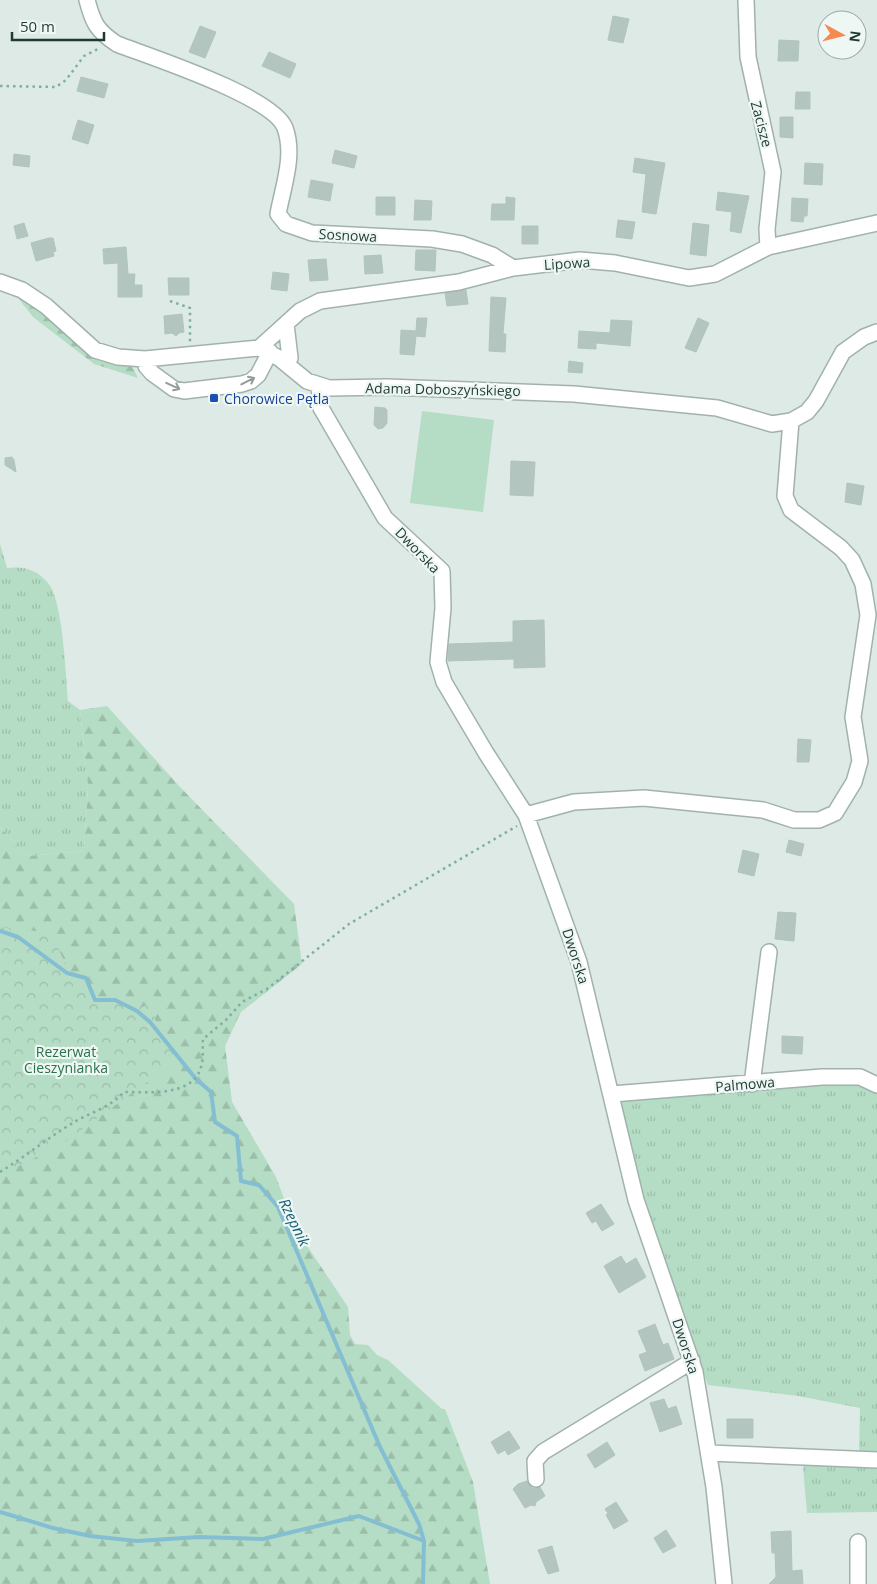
<svg xmlns="http://www.w3.org/2000/svg" width="877" height="1584" font-family="'Open Sans',sans-serif">
<defs>
<pattern id="grass-tufts" width="24" height="20" patternUnits="userSpaceOnUse" patternTransform="scale(1.25)"><rect width="24" height="20" fill="#b5dcc4"/><path d="M3 7l-1-3M5 7V3M7 7l1-3M15 17l-1-3M17 17v-4M19 17l1-3" fill="none" stroke="#9bbea9"/></pattern>
<pattern id="forest-firs" width="22" height="20" patternUnits="userSpaceOnUse" patternTransform="scale(1.25)"><rect width="22" height="20" fill="#b5dcc4"/><path d="M5 1l3.5 6h-7zM16 11l3.5 6h-7z" fill="#9bbea9"/></pattern>
<pattern id="park-crowns" width="20" height="18" patternUnits="userSpaceOnUse" patternTransform="scale(1.25)"><rect width="20" height="18" fill="#b5dcc4"/><path d="M2 6a3 3 0 1 1 6 0M12 15a3 3 0 1 1 6 0" fill="none" stroke="#9bbea9"/></pattern>
</defs>
<rect width="100%" height="100%" fill="#deeae6"/>
<!-- grass -->
<path fill="url(#grass-tufts)" d="M0 544 7 568C24 566 36 569 48 583 63 600 66 677 68 701L80 710 88 786 84 851 27 856 0 827Z
M850 1082 869 1085 877 1091V1512L807 1513 803 1467 809 1462 859 1455 860 1408 798 1396 708 1385 634 1176 619 1101 623 1097Z"/>
<!-- forest -->
<path fill="url(#forest-firs)" d="M18 298 27 299 131 364 138 378 94 364 33 317Z
M107 706 180 787 294 904 302 964 241 1012 225 1046 232 1102 276 1177 295 1228 348 1307 350 1335 355 1344 368 1345 377 1355 388 1360 442 1409H445L473 1482 490 1584H0V827L27 856 84 851 88 786 80 710Z"/>
<!-- park -->
<path fill="url(#park-crowns)" d="M0 927 45 932 52 935 70 973 86 977 90 983 94 999 115 1000 135 1010 147 1005 152 1006 155 1020 165 1031 164 1042 181 1051 179 1059 59 1146 0 1175Z"/>
<!-- garden -->
<path fill="#b5dcc4" d="M422 411 494 420 483 512 410 503Z"/>
<g fill="none" stroke-linecap="round" stroke-linejoin="round">
<!-- stream -->
<path stroke="#83bed2" stroke-width="4" d="M0 931 18 937 67 973 86 978 95 1000H115L137 1011 150 1022 196 1079 211 1092 215 1122 237 1136 241 1181 259 1185 278 1207 380 1447 419 1524 424 1541 423 1584
M0 1512 53 1528 90 1536 137 1541 199 1537 263 1539 359 1516 424 1541"/>
</g>
<!-- building -->
<path fill="#b3c5bf" stroke="#b0c4bd" d="M613 16 629 19 623 43 608 40Z
M200 26 216 32 205 58 189 52Z
M779 40 799 41 798 61H778Z
M269 52 296 64 290 78 262 66Z
M81 77 108 84 104 98 77 91Z
M796 92H810V109H795Z
M780 117H793V138L780 137Z
M78 120 94 125 88 144 72 139Z
M335 150 357 156 354 168 332 163Z
M14 154 30 156 29 167 13 165Z
M635 158 665 163 656 214 642 212 646 174 633 172Z
M805 163 823 164 822 185 804 184Z
M311 180 333 184 330 201 308 197Z
M718 192 749 196 741 233 730 231 732 212 716 210Z
M376 197H395V215H376Z
M506 197 515 198 514 220H491L492 204H506Z
M792 198 808 199 807 216H804L803 222 791 221Z
M415 200 432 201 431 220H414Z
M618 220 635 222 632 239 616 237Z
M24 223 28 236 17 239 14 226Z
M693 223 709 225 706 256 690 254Z
M522 226H538V244H522Z
M49 238H53L56 251 53 252 54 256 36 261 31 243Z
M126 247 128 274H135L134 285H142V297H118V263L104 264 103 249Z
M416 250H436L435 271 415 270Z
M381 255 383 273 365 274 364 256Z
M326 259 328 280 310 281 308 260Z
M273 272 289 274 287 291 271 289Z
M168 278H189V295H169Z
M466 290 468 304 447 306 445 293Z
M491 297 506 298 503 334H506L505 352 489 351Z
M182 314 184 332 179 333 176 336 172 333 165 334 164 316Z
M417 318H427L425 337 416 336 414 355 400 354 401 330 416 331Z
M698 318 709 323 696 352 685 348Z
M611 320 632 321 630 346 596 343V349L578 348 579 331 610 333Z
M569 361 583 363 582 373 568 372Z
M375 407 385 408 387 410V423L383 428 378 429 374 425Z
M12 457 14 460 16 472 5 465V458Z
M511 461 535 462 533 496 510 495Z
M847 483 864 486 861 505 845 502Z
M544 620 545 667 514 668V659L448 661 449 644 513 642V621Z
M798 739 811 740 809 762H797Z
M789 840 804 844 801 856 786 852Z
M743 850 759 854 754 876 738 872Z
M778 912 796 913 794 941 775 939Z
M782 1036 803 1037 802 1054 782 1053Z
M601 1204 614 1224 602 1231 596 1221 592 1223 586 1213Z
M621 1256 626 1264 636 1258 646 1277 619 1293 604 1266Z
M655 1324 663 1345 668 1343 674 1359 645 1371 639 1355 647 1352 638 1331Z
M664 1399 668 1409 676 1406 682 1424 660 1432 650 1403Z
M727 1419H753V1438H727Z
M509 1431 520 1448 508 1455 505 1450 498 1454 491 1442Z
M607 1442 615 1455 595 1468 587 1455Z
M527 1481 533 1489 540 1487 545 1496 536 1502 535 1506 531 1505 525 1508 513 1489 518 1484Z
M616 1502 628 1521 614 1529 606 1515 608 1513 605 1509Z
M666 1530 676 1546 663 1553 654 1538Z
M791 1531 792 1571 802 1570 803 1584H769L776 1577 775 1553H772L771 1532Z
M552 1546 559 1571 548 1574 538 1550Z"/>
<g fill="none" stroke-linecap="round" stroke-linejoin="round">
<!-- minor casing -->
<g stroke="#a1b2ad" stroke-width="18">
<path id="minor" d="M87 0C93 23 97 31 117 44 151 57 274 97 285 128 295 155 283 187 278 214L286 224 312 233 432 239 462 244 492 255 513 268
M746 0 748 57 773 172 767 229 768 247
M0 282 22 290 46 306 95 350 118 357 145 359 259 348 279 358 307 381 329 388 387 387 574 394 717 408 772 424 791 421 807 412 816 401 843 352 864 337 877 332
M286 324 290 358 287 364
M259 348 300 311 320 301 459 282 513 268 580 260 615 263 689 278 715 274 768 247 877 223
M145 359 146 366 152 373 174 389 184 391 242 384 251 381 258 375 270 352
M319 385 321 408 385 518 442 571 443 608 438 662 444 682 486 753 526 815 579 962 636 1200 695 1372 714 1487 724 1584
M526 815 574 802 644 798 763 810 794 820H819L835 813 854 782 860 761 853 717 868 615 863 584 852 560 841 548 791 510 785 496 791 421
M752 1084 769 952
M612 1094 822 1077H860L877 1085
M709 1453 877 1460
M536 1479 535 1461 543 1452 692 1361
M858 1584V1542"/>
</g>
<!-- path -->
<path stroke="#7dafa4" stroke-width="2.5" stroke-dasharray="2.5 4" stroke-linecap="butt" d="M0 86 56 87 66 80 84 56 100 48
M170 301 190 308V342
M0 1172C25 1157 46 1139 71 1124 88 1113 110 1108 124 1092 148 1092 193 1097 201 1067 204 1059 202 1048 203 1039L226 1020 242 1002 267 989 349 924 517 826"/>
<!-- minor -->
<use href="#minor" stroke="#fff" stroke-width="15"/>
</g>
<!-- one-way arrows -->
<defs><path id="oneway-shaft" d="M-6 0H5M1.5-3L5.5 0L1.5 3" fill="none" stroke-width="1.6" stroke-linecap="round" stroke-linejoin="round" transform="scale(1.25)"/></defs>
<g stroke="#8f9c9a">
<use href="#oneway-shaft" transform="translate(248 381) rotate(-27)"/>
<use href="#oneway-shaft" transform="translate(173 386) rotate(25)"/>
</g>
<!-- markers -->
<rect fill="#1a4fb4" stroke="#eef7f3" stroke-width="2" x="209" y="393" width="10" height="10" rx="2.5"/>
<g text-anchor="middle" dominant-baseline="central" stroke-width="4.5" stroke-linejoin="round" paint-order="stroke">
<!-- street labels -->
<g font-size="14" fill="#1f3a35" stroke="#eef7f3">
<text transform="translate(762 124) rotate(75)">Zacisze</text>
<text transform="translate(348 235) rotate(3)">Sosnowa</text>
<text transform="translate(567 263) rotate(-4)">Lipowa</text>
<text transform="translate(443 389) rotate(1)">Adama Doboszyńskiego</text>
<text transform="translate(418 550) rotate(46)">Dworska</text>
<text transform="translate(576 956) rotate(72)">Dworska</text>
<text transform="translate(745 1084) rotate(-5)">Palmowa</text>
<text transform="translate(686 1346) rotate(72)">Dworska</text>
</g>
<!-- transit labels -->
<g font-size="14" fill="#164399" stroke="#eef7f3" text-anchor="start">
<text x="224" y="398">Chorowice Pętla</text>
</g>
<!-- park labels -->
<g font-size="14" fill="#28724b" stroke="#eef7f3">
<text x="66" y="1051">Rezerwat<tspan x="66" dy="16">Cieszynianka</tspan></text>
</g>
<!-- water labels -->
<g font-size="15" font-style="italic" fill="#185e77" stroke="#eef7f3">
<text transform="translate(295 1222) rotate(64)">Rzepnik</text>
</g>
</g>
<!-- north arrow -->
<g transform="translate(842 35) rotate(97)"><circle r="24" fill="#eef7f3" stroke="#9baba7"/>
<path d="M0-4L9 19L0 12L-9 19Z" fill="#f68850"/>
<text y="-8" font-size="14" font-weight="bold" text-anchor="middle" fill="#1f3a35">N</text>
</g>
<!-- scale -->
<path d="M12 32v8h92v-8" fill="none" stroke="#1f3a35" stroke-width="2.5"/>
<text x="20" y="32" font-size="15" fill="#1f3a35" stroke="#eef7f3" stroke-width="4" paint-order="stroke">50 m</text>
</svg>
